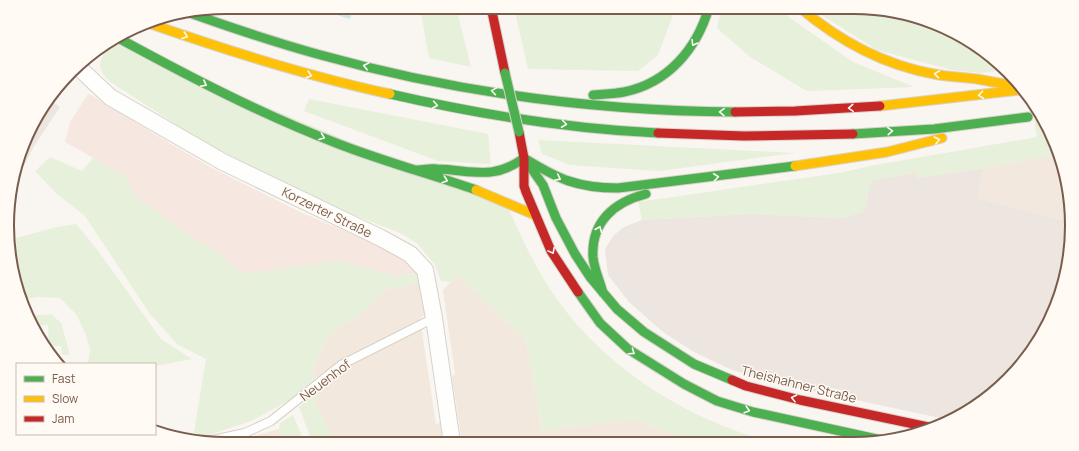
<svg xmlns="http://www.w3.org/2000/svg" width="1079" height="451" font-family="Manrope,sans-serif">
<rect width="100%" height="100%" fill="#f9f5f0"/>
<!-- residential -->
<path fill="#f2e8de" d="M1056 154 1072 211 1070 222 978 198 983 168Z
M458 274 526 340 542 431 632 419 696 443H462L452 377 455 374 443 290Z
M420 283 426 314 420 318 436 425 442 420 445 443 337 444 315 404 318 396 328 381 322 374 314 379 312 368 330 332 361 314 386 289 406 287 407 284Z
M279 429 282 444H226Z"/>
<!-- commercial -->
<path fill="#f6e8e1" d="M88 94 92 95 102 102 104 101 151 132 210 167 300 212 400 254 419 273 395 276 340 261 251 273 239 272 217 252 184 232 136 197 125 176 65 142 70 122Z"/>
<!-- industrial -->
<path fill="#ede5e0" d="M50 100 60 107 33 148 23 168 16 170 36 116Z
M983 168 978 198 1070 222 1060 296 1027 358 987 399 950 420 846 398 842 390 824 387 817 392 770 382 730 369 694 352 663 332 629 302 608 275 605 249 614 235 624 227 642 220 750 214 843 218 864 211 871 181 917 172 918 178Z"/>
<!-- green -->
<path fill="#e7f0db" d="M420 7H456L471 67 429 58Z
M514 7H676L658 55 638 71 528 69Z
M722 7H777L780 11 853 62 914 87 807 91 750 57 717 28Z
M809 7H854L924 19 998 61 1004 70 981 73 952 70 877 50Z
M115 43 509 209C525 247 543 283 569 315 618 376 695 422 771 442L696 443 632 419 542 431 526 340 458 274 451 282 441 281 435 265 418 244 400 233 339 209 257 170 192 135 109 81C93 65 101 56 115 43Z
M309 99 488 134 491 164 438 161 304 111Z
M1032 106 1050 129 1056 154 983 168 918 178 917 172 871 181 864 211 843 218 750 214 642 220 638 202 839 173 870 166 1037 137Z
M538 140 795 153 659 171 570 165 542 154Z
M50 157 82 171 93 158 125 176 136 197 184 232 217 252 240 272 251 273 340 261 395 276 419 273 420 283 407 284V287L386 289 361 314 330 332 312 368 314 379 290 400 251 421 200 438H193L206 359 177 344 150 314 85 216 57 194 35 171Z
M76 224 96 248 161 339 192 359 155 366V364H88L90 349 86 335 76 314 60 298 39 297 24 299 9 254V240L57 227Z
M51 314 61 323 69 351V355H62L61 346H49L48 325 33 326 30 316Z
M328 381 318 396 315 404 337 444H313L299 407Z
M293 415 305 444H282L279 429 280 423Z"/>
<!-- water -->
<path fill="#d0e8ea" d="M311 7H354L350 19Z"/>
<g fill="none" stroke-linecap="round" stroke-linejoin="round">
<!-- lane casing -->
<g stroke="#d7d1cb" stroke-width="10">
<path id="lane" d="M208 441 245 433 271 421 341 365 434 318"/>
</g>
<!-- street casing -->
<g stroke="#d7d1cb" stroke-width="18">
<path id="street" d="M77 66 110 97 223 162 381 238 410 254 425 270 434 318 452 443"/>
</g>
<!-- fast casing -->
<g stroke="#d9d2cb" stroke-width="11">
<path id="fast" d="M190 13C232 28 274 42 317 54 453 92 595 111 735 112
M120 39C190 77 261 114 336 143 382 161 430 174 476 190
M390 94C477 114 568 129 658 133
M593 95C603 94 613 94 624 92 668 83 697 49 709 7
M853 134 934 129 1028 117
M524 158 543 185 556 218 575 254 590 277 617 309 644 332 694 364 732 380
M415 170C422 170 430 168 437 169 472 170 493 181 524 158 558 179 577 188 618 188L795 166
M578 292 600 323 628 349 684 384 717 401 753 412 886 441
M603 293C600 281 594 269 593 257 591 222 614 202 646 194"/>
</g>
<!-- slow casing -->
<g stroke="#d9d2cb" stroke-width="11">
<path id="slow" d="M799 7C838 40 884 65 934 74 948 77 963 77 977 79 988 81 999 83 1010 85
M148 23C228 51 307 76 390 94
M880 106 1019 90
M795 166 887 152 942 138
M476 190 535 215"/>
</g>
<!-- jam casing -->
<g stroke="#d9d2cb" stroke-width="11">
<path id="jam" d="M491 7 505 73
M735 112 795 111 880 106
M519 132 524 158V186L526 192 551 251 578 292
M658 133 744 136 853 134
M732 380 746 386 800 400 933 428"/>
</g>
<!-- lane -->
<use href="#lane" stroke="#fefefd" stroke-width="8"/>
<!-- street -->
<use href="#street" stroke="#fefefd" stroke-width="16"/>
<!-- fast -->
<use href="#fast" stroke="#4caf50" stroke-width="9"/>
<!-- slow -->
<use href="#slow" stroke="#ffc107" stroke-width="9"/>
<!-- jam -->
<use href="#jam" stroke="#c62828" stroke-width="9"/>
<!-- fast-bridge casing -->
<g stroke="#d9d2cb" stroke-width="11" stroke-linecap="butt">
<path id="fast-bridge" d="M505 73 519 132"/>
</g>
<!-- fast-bridge -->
<use href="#fast-bridge" stroke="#4caf50" stroke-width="9"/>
</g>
<!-- one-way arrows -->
<defs><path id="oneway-chevron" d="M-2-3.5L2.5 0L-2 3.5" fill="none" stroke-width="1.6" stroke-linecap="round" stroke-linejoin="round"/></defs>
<g stroke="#fffaf3">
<use href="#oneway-chevron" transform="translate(185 36) rotate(20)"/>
<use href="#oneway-chevron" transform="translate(694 43) rotate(121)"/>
<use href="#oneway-chevron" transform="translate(366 66) rotate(-167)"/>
<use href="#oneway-chevron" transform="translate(937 74) rotate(-171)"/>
<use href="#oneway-chevron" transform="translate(309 75) rotate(16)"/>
<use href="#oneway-chevron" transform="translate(204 84) rotate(27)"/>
<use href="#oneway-chevron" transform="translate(494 91) rotate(-171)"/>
<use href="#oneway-chevron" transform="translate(981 95) rotate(172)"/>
<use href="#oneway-chevron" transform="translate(435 105) rotate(10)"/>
<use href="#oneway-chevron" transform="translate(851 108) rotate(176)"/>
<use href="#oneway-chevron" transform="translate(722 112) rotate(-179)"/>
<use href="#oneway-chevron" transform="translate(564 124) rotate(7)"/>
<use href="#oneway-chevron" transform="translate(890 131) rotate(-4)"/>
<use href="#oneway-chevron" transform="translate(322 137) rotate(21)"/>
<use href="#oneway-chevron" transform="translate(937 140) rotate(-14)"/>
<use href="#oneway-chevron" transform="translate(716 177) rotate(-7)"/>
<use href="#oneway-chevron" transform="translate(558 178) rotate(26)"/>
<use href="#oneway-chevron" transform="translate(445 180) rotate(19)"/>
<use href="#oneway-chevron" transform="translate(599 229) rotate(-67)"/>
<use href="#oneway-chevron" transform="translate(552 251) rotate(62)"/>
<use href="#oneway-chevron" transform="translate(632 352) rotate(34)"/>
<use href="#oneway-chevron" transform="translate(794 398) rotate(-166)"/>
<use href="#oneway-chevron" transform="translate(747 410) rotate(16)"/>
</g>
<g text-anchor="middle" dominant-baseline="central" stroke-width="3" stroke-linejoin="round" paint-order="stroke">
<!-- street labels -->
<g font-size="13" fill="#7a5c4d" stroke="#fffaf3">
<text transform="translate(327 212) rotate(26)">Korzerter Straße</text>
<text transform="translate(325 380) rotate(-37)">Neuenhof</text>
<text transform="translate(799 384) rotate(14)">Theishahner Straße</text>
</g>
</g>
<!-- crop -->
<path d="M0 0H1079V451H0ZM225 14H854A211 211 0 0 1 1065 225V226A211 211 0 0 1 854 437H225A211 211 0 0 1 14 226V225A211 211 0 0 1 225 14Z" fill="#fffaf3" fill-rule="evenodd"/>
<path fill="none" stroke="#7a5c4d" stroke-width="2" d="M225 14H854A211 211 0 0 1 1065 225V226A211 211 0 0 1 854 437H225A211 211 0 0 1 14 226V225A211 211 0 0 1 225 14Z"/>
<!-- legend -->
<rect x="16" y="363" width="140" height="72" fill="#fffaf3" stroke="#cabbb1"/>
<rect x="24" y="376" width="20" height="6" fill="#4caf50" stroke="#cabbb1"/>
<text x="52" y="383" font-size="12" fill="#7a5c4d">Fast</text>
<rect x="24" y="396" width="20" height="6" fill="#ffc107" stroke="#cabbb1"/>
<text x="52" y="403" font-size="12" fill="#7a5c4d">Slow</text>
<rect x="24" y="416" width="20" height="6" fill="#c62828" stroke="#cabbb1"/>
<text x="52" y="423" font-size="12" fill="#7a5c4d">Jam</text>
</svg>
